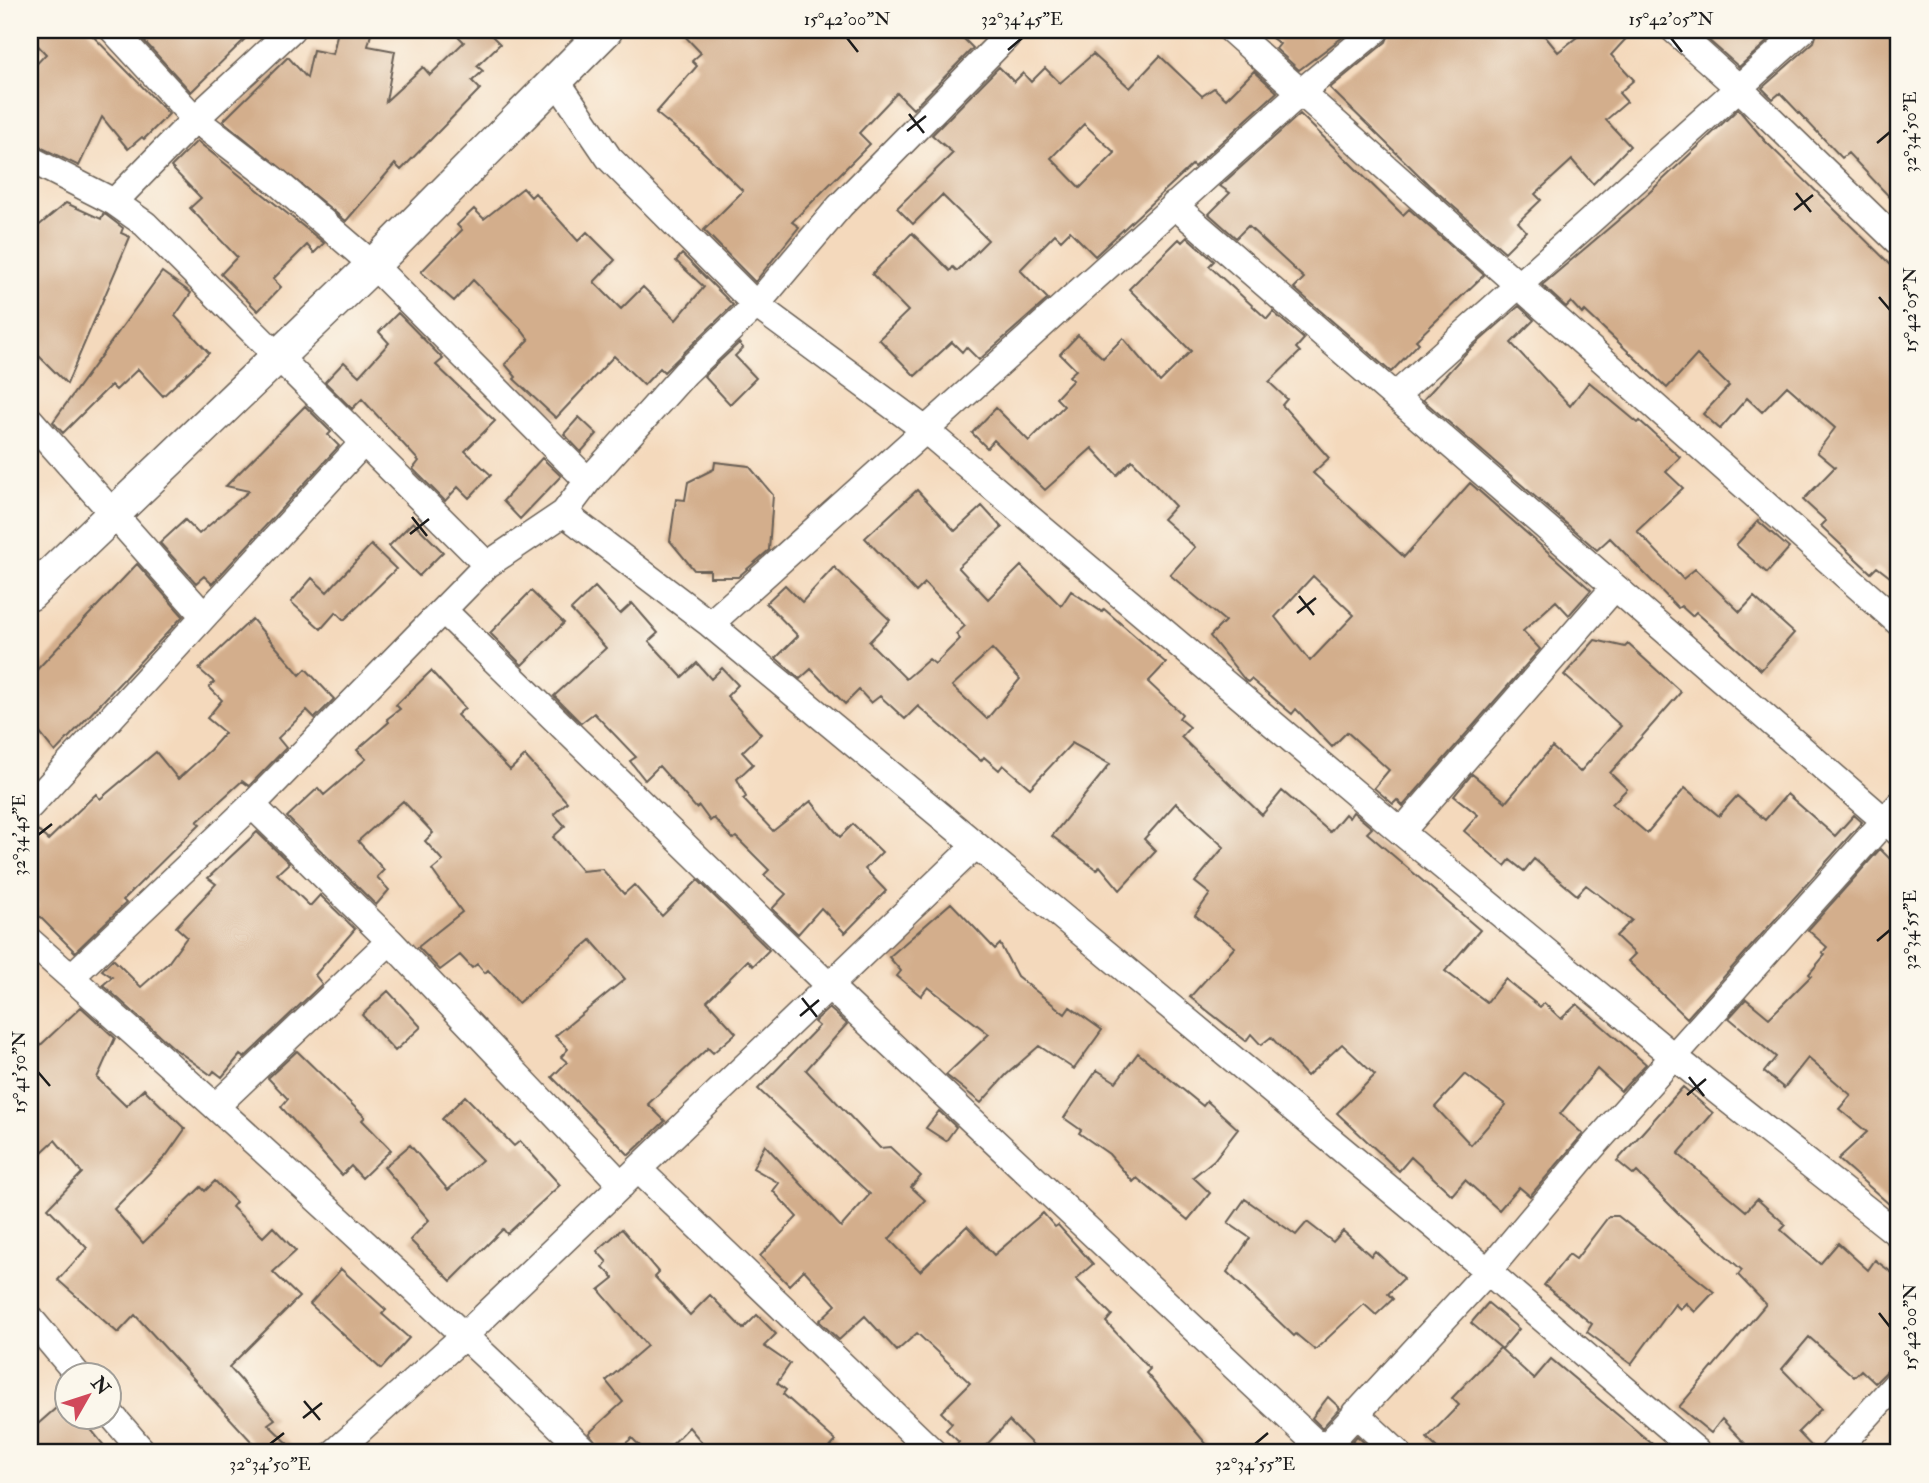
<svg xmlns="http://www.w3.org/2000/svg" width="1929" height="1483" font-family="'IM FELL Double Pica',serif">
<rect width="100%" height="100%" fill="#fbf7ec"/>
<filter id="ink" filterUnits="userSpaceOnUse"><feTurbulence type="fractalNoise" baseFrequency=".0143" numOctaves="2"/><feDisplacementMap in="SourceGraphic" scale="14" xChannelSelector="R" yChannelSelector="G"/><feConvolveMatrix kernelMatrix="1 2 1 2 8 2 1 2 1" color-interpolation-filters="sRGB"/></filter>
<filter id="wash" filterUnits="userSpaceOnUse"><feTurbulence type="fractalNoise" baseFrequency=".00686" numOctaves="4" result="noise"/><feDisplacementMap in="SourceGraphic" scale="28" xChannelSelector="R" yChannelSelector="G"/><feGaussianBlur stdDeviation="1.57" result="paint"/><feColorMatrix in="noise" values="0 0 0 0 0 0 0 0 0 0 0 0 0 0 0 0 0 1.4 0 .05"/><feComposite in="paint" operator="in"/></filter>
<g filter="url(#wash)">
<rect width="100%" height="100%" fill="#f4d9bc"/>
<g id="blocks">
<!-- building -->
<path fill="#d3ae8c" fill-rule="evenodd" d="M30 30H87L169 114 144 139 142 137 128 149 102 117 79 166 42 148 30 133V71L46 54 30 37Z
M138 30H254L191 92 136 32Z
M338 30H372L368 46 395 51 386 101 423 67 430 75 464 42 452 30H486L500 44 477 66 483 71 472 81 480 89 401 170 395 164 346 221 223 121 288 57 307 78 313 50 333 54Z
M679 30H955L973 48 913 109 897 93 859 133 870 144 792 222 799 227 755 282 704 230 743 191 698 147 656 113 697 66 692 61 701 53Z
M1261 30H1352L1299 70 1276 49 1280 44Z
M1391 30H1540L1558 52 1586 30H1634L1611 55 1634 80 1619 93 1627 102 1606 120 1630 146 1593 184 1572 160 1535 194 1541 200 1518 222 1526 231 1505 252 1429 185 1330 88 1386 42Z
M1697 30H1780L1739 67Z
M1818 30H1886L1899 44V207L1848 153 1842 158 1780 93 1773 99 1762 88 1814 42Z
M1093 54 1130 88 1160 56 1202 96 1214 88 1226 99 1254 71 1277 92 1194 167 1192 165 1095 256 1070 231 1061 240 1055 234 1020 270 1048 299 979 360 966 347 962 352 952 342 915 376 879 339 908 311 872 274 912 233 950 271 953 267 957 271 988 240 942 195 913 224 897 208 953 153 932 135 999 67 1014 82 1023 73 1031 82 1045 68 1060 83ZM1084 124 1115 153 1080 188 1051 158Z
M1738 109 1765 141 1899 273V584L1877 567 1871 573 1821 526 1826 521 1803 500 1835 467 1817 452 1835 428 1787 386 1762 412 1747 398 1720 429 1703 414 1729 386 1697 355 1667 388 1585 311 1582 314 1571 302 1566 307 1542 285 1636 205Z
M1300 114 1403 215 1409 209 1484 275 1416 340 1419 343 1391 372 1294 288 1304 278 1248 226 1236 238 1209 214 1230 193 1220 186Z
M197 141 324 243 314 253 307 245 273 279 281 287 258 311 221 274 237 257 190 208 201 198 171 167Z
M523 188 531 197 535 193 578 241 587 232 615 260 594 282 621 309 643 287 676 320 704 287 676 261 682 254 733 305 664 372 660 368 644 385 614 356 556 418 514 379 516 377 505 364 529 340 520 328 473 280 454 301 421 272 462 230 457 225 474 209 484 219Z
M66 203 101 219 103 214 106 215 123 228 121 233 130 237 67 384 30 347V233Z
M1187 237 1214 261 1209 266 1267 319 1273 312 1304 339 1296 348 1300 352 1269 382 1287 399 1282 405 1329 458 1313 473 1404 557 1470 483 1591 590 1569 615 1556 601 1523 631 1540 649 1403 806 1397 800 1393 804 1374 788 1389 770 1347 732 1332 747 1296 709 1292 714 1251 679 1248 682 1245 680 1210 636 1225 621 1170 575 1195 547 1163 519 1175 506 1132 460 1117 475 1092 448 1045 490 994 440 987 448 972 433 996 408 1029 441 1064 406 1056 398 1073 380 1069 376 1076 370 1060 354 1078 335 1103 358 1123 338 1160 382 1191 351 1129 289 1179 239 1182 242ZM1313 576 1354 615 1310 661 1275 617Z
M162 272 191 293 175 316 209 353 163 396 138 369 116 390 111 385 63 433 53 422Z
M1519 306 1534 320 1511 343 1570 406 1589 382 1638 423 1640 421 1680 457 1666 472 1683 488 1637 531 1683 579 1695 569 1740 612 1754 597 1794 633 1761 670 1696 612 1692 616 1681 606 1678 608 1610 538 1597 550 1423 400 1466 353Z
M398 313 443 359 436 365 495 421 465 451 491 475 469 498 458 487 445 501 413 469 419 461 362 399 352 409 325 382 344 362 359 376 389 343 379 332Z
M739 343 743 348 735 356 756 378 730 404 704 376Z
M305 406 331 432 328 435 339 446 212 584 204 576 196 583 160 543 185 520 199 534 249 491 226 486Z
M579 417 597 434 581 452 564 434Z
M542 458 561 476 520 519 503 501Z
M715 462 749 466 773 495 769 550 738 577H710V570H694L670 541 676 499 685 500 688 482 714 469Z
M917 490 955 531 982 506 1002 528 958 567 988 599 1021 566 1061 606 1071 591 1102 612 1104 609 1166 663 1148 682 1182 714 1179 718 1190 727 1181 737 1262 815 1282 791 1330 832 1345 814 1349 818 1353 812 1372 828 1367 833 1480 930 1445 971 1487 1002 1505 979 1540 1007 1544 1003 1561 1019 1577 1004 1646 1064 1621 1091 1597 1069 1560 1114 1583 1134 1530 1196 1519 1187 1499 1210 1465 1180 1452 1195 1411 1157 1399 1171 1337 1113 1375 1075 1342 1044 1307 1076 1271 1037 1261 1045 1251 1034 1246 1041 1190 997 1235 947 1195 915 1210 894 1195 882 1224 847 1176 803 1144 839 1156 851 1120 890 1100 866 1097 870 1052 836 1110 764 1072 743 1030 788 1003 765 999 770 984 757 981 761 918 706 905 719 880 696 871 703 859 690 845 704 811 669 800 679 776 658 798 636 766 603 785 585 802 602 834 567 890 620 869 642 906 679 929 659 935 664 960 639 956 634 965 626 925 583 916 592 865 538ZM992 649 1020 679 987 719 952 686ZM1465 1074 1506 1105 1471 1145 1435 1107Z
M1758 521 1789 548 1767 573 1736 545Z
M413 522 443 552 419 576 389 546Z
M371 545 396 569 344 620 336 612 321 629 291 602 312 578 327 592Z
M137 564 183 616 55 752 30 721V677Z
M595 587 620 614 632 603 658 633 649 641 682 677 697 663 711 679 722 668 738 685 727 696 761 734 742 752 753 764 737 779 746 797 743 799 773 831 811 801 840 837 853 824 882 852 865 869 886 891 845 933 821 908 798 934 772 909 786 894 764 875 769 870 736 837 733 839 714 818 710 821 699 806 696 808 659 766 645 780 630 761 636 757 594 713 581 723 554 696 606 648 571 610Z
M531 591 564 623 522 665 490 633Z
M252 619 300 675 306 669 334 699 315 718 307 710 278 738 286 748 249 786 242 781 197 822 200 824 123 900 126 903 75 952 34 911 38 906 30 898V823L48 840 96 794 100 799 156 752 178 779 210 750 225 733 207 718 222 700 209 687 214 682 199 669Z
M1595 640 1625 647 1628 644 1681 692 1610 773 1627 789 1612 804 1647 833 1685 788 1719 816 1737 796 1765 820 1787 794 1835 836 1854 815 1862 822 1687 1018 1628 961 1635 954 1616 936 1632 920 1586 885 1577 895 1534 859 1524 871 1510 860 1505 866 1464 831 1478 815 1454 796 1472 774 1506 802 1552 747 1580 772 1621 726 1564 675Z
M431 671 465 708 457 715 510 770 525 756 567 802 554 814 565 826 553 837 582 871 602 869 624 894 634 885 662 916 698 880 769 950 753 966 748 960 707 1001 736 1033 713 1053 708 1048 648 1104 665 1121 629 1155 552 1077 567 1062 561 1057 568 1049 555 1036 625 979 591 940 518 1003 488 970 485 973 477 964 472 968 460 955 440 970 418 947 462 912 432 870 443 861 425 841 433 833 403 801 358 841 384 870 377 877 389 890 376 905 287 817 318 788 324 795 366 759 357 750 389 722 387 719 400 709 396 705Z
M257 832 289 863 277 874 310 906 320 895 355 929 315 975 322 984 244 1058 240 1055 222 1077 214 1071 211 1075 175 1049 103 985 112 977 102 970 113 959 141 987 168 963 187 937 176 927 216 884 208 878Z
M1880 849 1899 868V1031L1890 1043 1899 1051V1191L1889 1204 1838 1159 1867 1132 1839 1109 1851 1095 1808 1058 1784 1088 1764 1072 1776 1057 1729 1018 1746 999 1769 1018 1811 976 1809 974 1825 955 1822 953 1827 947 1808 930Z
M951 903 995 949 1000 944 1017 976 1065 1014 1070 1007 1102 1030 1074 1069 1039 1046 1006 1075 981 1103 946 1075 989 1034 928 987 921 996 897 976 901 971 889 957Z
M388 991 421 1027 395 1051 362 1015Z
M81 1007 115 1038 97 1078 126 1106 144 1089 185 1129 166 1156 114 1209 143 1243 201 1187 205 1191 215 1181 236 1202 232 1207 263 1237 273 1227 296 1251 273 1272 299 1297 229 1367 275 1419 268 1424 298 1453H262L135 1315 118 1333 58 1280 87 1248 48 1208 82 1173 55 1140 30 1163V1055Z
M829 1008 847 1024 806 1070 880 1148 890 1147 921 1176 911 1187 925 1200 889 1239 920 1271 967 1226 994 1255 1043 1213 1055 1227 1058 1225 1093 1264 1076 1279 1112 1315 1106 1322 1150 1369 1146 1373 1214 1453H1041L1009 1421 979 1453H949L959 1442 946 1430 952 1423 941 1412 970 1383 917 1333 897 1351 865 1316 839 1340 819 1321 836 1305 804 1270 789 1285 760 1256 797 1217 773 1191 779 1183 753 1168 765 1145 841 1227 870 1194 758 1089 819 1026 814 1022Z
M297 1051 365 1117 362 1120 391 1150 362 1178 351 1166 342 1175 281 1107 288 1099 268 1078Z
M1138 1053 1203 1106 1207 1101 1238 1129 1214 1160 1193 1177 1210 1193 1188 1220 1137 1178 1133 1182 1109 1154 1079 1133 1081 1130 1064 1118 1097 1070 1116 1082Z
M1683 1087 1713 1113 1678 1154 1746 1211 1757 1199 1786 1225 1781 1230 1820 1264 1838 1243 1868 1270 1875 1260 1899 1278V1366L1888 1370 1875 1383 1861 1370 1854 1377 1809 1337 1782 1369 1821 1409 1798 1432 1818 1453H1754L1722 1419 1711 1433 1679 1407 1766 1304 1738 1275 1742 1270 1681 1216 1637 1172 1634 1175 1617 1161Z
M465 1096 514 1146 520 1141 560 1185 507 1234 503 1229 451 1281 410 1240 429 1220 384 1167 410 1145 448 1190 482 1160 442 1119Z
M939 1111 956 1127 946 1141 926 1128Z
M1245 1199 1296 1235 1307 1222 1333 1242 1343 1231 1371 1256 1375 1251 1404 1278 1388 1294 1393 1299 1376 1315 1364 1304 1315 1350 1296 1334 1294 1336 1227 1272 1250 1238 1228 1223Z
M1609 1216H1618L1714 1292 1695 1312 1686 1303 1680 1309 1675 1304 1631 1364 1587 1332 1592 1324 1544 1285 1569 1254 1576 1259Z
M622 1229 659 1273 655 1277 690 1315 710 1295 743 1329 757 1315 776 1334 764 1346 790 1364 777 1383 786 1390 783 1394 836 1441 825 1453H711L689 1427 664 1453H647L632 1438 614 1453H605L589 1433 623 1402 606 1381 647 1346 599 1290 614 1278 603 1267 607 1262 597 1251Z
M341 1269 386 1310 382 1314 409 1338 381 1369 310 1304Z
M1488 1303 1519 1329 1502 1349 1471 1323Z
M1500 1348 1534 1379 1551 1359 1663 1453H1442L1427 1438 1459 1405 1452 1398Z
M1328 1397 1340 1408 1322 1428 1312 1418Z
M63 1402 66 1417 78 1419 81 1417 110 1453H30V1431Z
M1357 1436 1375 1453H1341Z"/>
</g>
</g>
<g filter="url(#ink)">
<use href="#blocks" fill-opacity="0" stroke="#685e54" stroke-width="2"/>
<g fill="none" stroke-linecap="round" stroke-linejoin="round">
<!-- minor casing -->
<g stroke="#685e54" stroke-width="29">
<path id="minor" d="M113 30 195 119 278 183 373 265 588 481
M1231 30 1899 623
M1674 30 1740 89 1899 243
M556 80 609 158 756 305 924 429 1401 832 1673 1056 1899 1235
M30 159 114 202 145 224 487 565
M114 202 195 119 291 30
M1174 205 1899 833
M1395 396 1803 30
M30 420 204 616
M564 513 710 624 1463 1250 1699 1453
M444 611 829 986 1323 1450
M710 624 1302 91 1376 30
M252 805 390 941 622 1185
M30 806 363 443
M1401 832 1614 588
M30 941C219 1108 406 1278 587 1453
M71 977 252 805 487 565 564 513 588 481 685 373 756 305 840 206 1013 30
M216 1106 390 941
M639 1170 934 1453
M30 1318 77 1374
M108 1411 144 1453
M1355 1413 1398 1453
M334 1453 465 1335 976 845
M1320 1453 1487 1272 1587 1153 1899 805
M1833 1453 1899 1381"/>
</g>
<!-- tertiary casing -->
<g stroke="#685e54" stroke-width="36">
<path id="tertiary" d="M30 594 373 265 606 30"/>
</g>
<!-- minor -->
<use href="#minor" stroke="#fff" stroke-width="26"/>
<!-- tertiary -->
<use href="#tertiary" stroke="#fff" stroke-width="33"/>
</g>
</g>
<!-- ticks -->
<path fill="none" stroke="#1c1c1c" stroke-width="2.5" d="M847 38 858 52M1671 38 1682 52M1008 50 1022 38M909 114 924 133M907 131 926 116M1877 143 1890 132M1796 193 1811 212M1794 210 1813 195M1879 297 1890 310M412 517 427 536M410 534 429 519M1299 596 1314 615M1297 613 1316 598M38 835 52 824M1877 941 1890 930M802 998 817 1017M800 1016 819 1000M38 1072 50 1086M1689 1077 1704 1096M1687 1095 1706 1079M1879 1313 1890 1327M304 1401 320 1420M303 1418 322 1403M270 1444 284 1433M1255 1444 1268 1433"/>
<!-- margin -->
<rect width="1929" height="1483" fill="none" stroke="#fbf7ec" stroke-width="77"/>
<!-- north arrow -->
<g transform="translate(88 1396) rotate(51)"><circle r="33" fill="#fbf7ec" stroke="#a29f99" stroke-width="2"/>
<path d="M0-5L12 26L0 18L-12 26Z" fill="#d1495b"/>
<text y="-10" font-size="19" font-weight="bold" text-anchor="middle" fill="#1c1c1c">N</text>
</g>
<rect x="38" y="38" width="1852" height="1406" fill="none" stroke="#1c1c1c" stroke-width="2.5"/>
<g font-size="18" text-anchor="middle" fill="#1c1c1c">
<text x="847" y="25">15°42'00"N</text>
<text x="1022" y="25">32°34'45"E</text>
<text x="1671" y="25">15°42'05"N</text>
<text transform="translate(1910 132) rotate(-90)" y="6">32°34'50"E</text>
<text transform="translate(1910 310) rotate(-90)" y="6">15°42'05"N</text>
<text transform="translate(19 835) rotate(-90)" y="6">32°34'45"E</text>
<text transform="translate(1910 930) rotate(-90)" y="6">32°34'55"E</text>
<text transform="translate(19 1072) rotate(-90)" y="6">15°41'50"N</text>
<text transform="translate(1910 1327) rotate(-90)" y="6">15°42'00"N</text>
<text x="270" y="1470">32°34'50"E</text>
<text x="1255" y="1470">32°34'55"E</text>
</g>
</svg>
